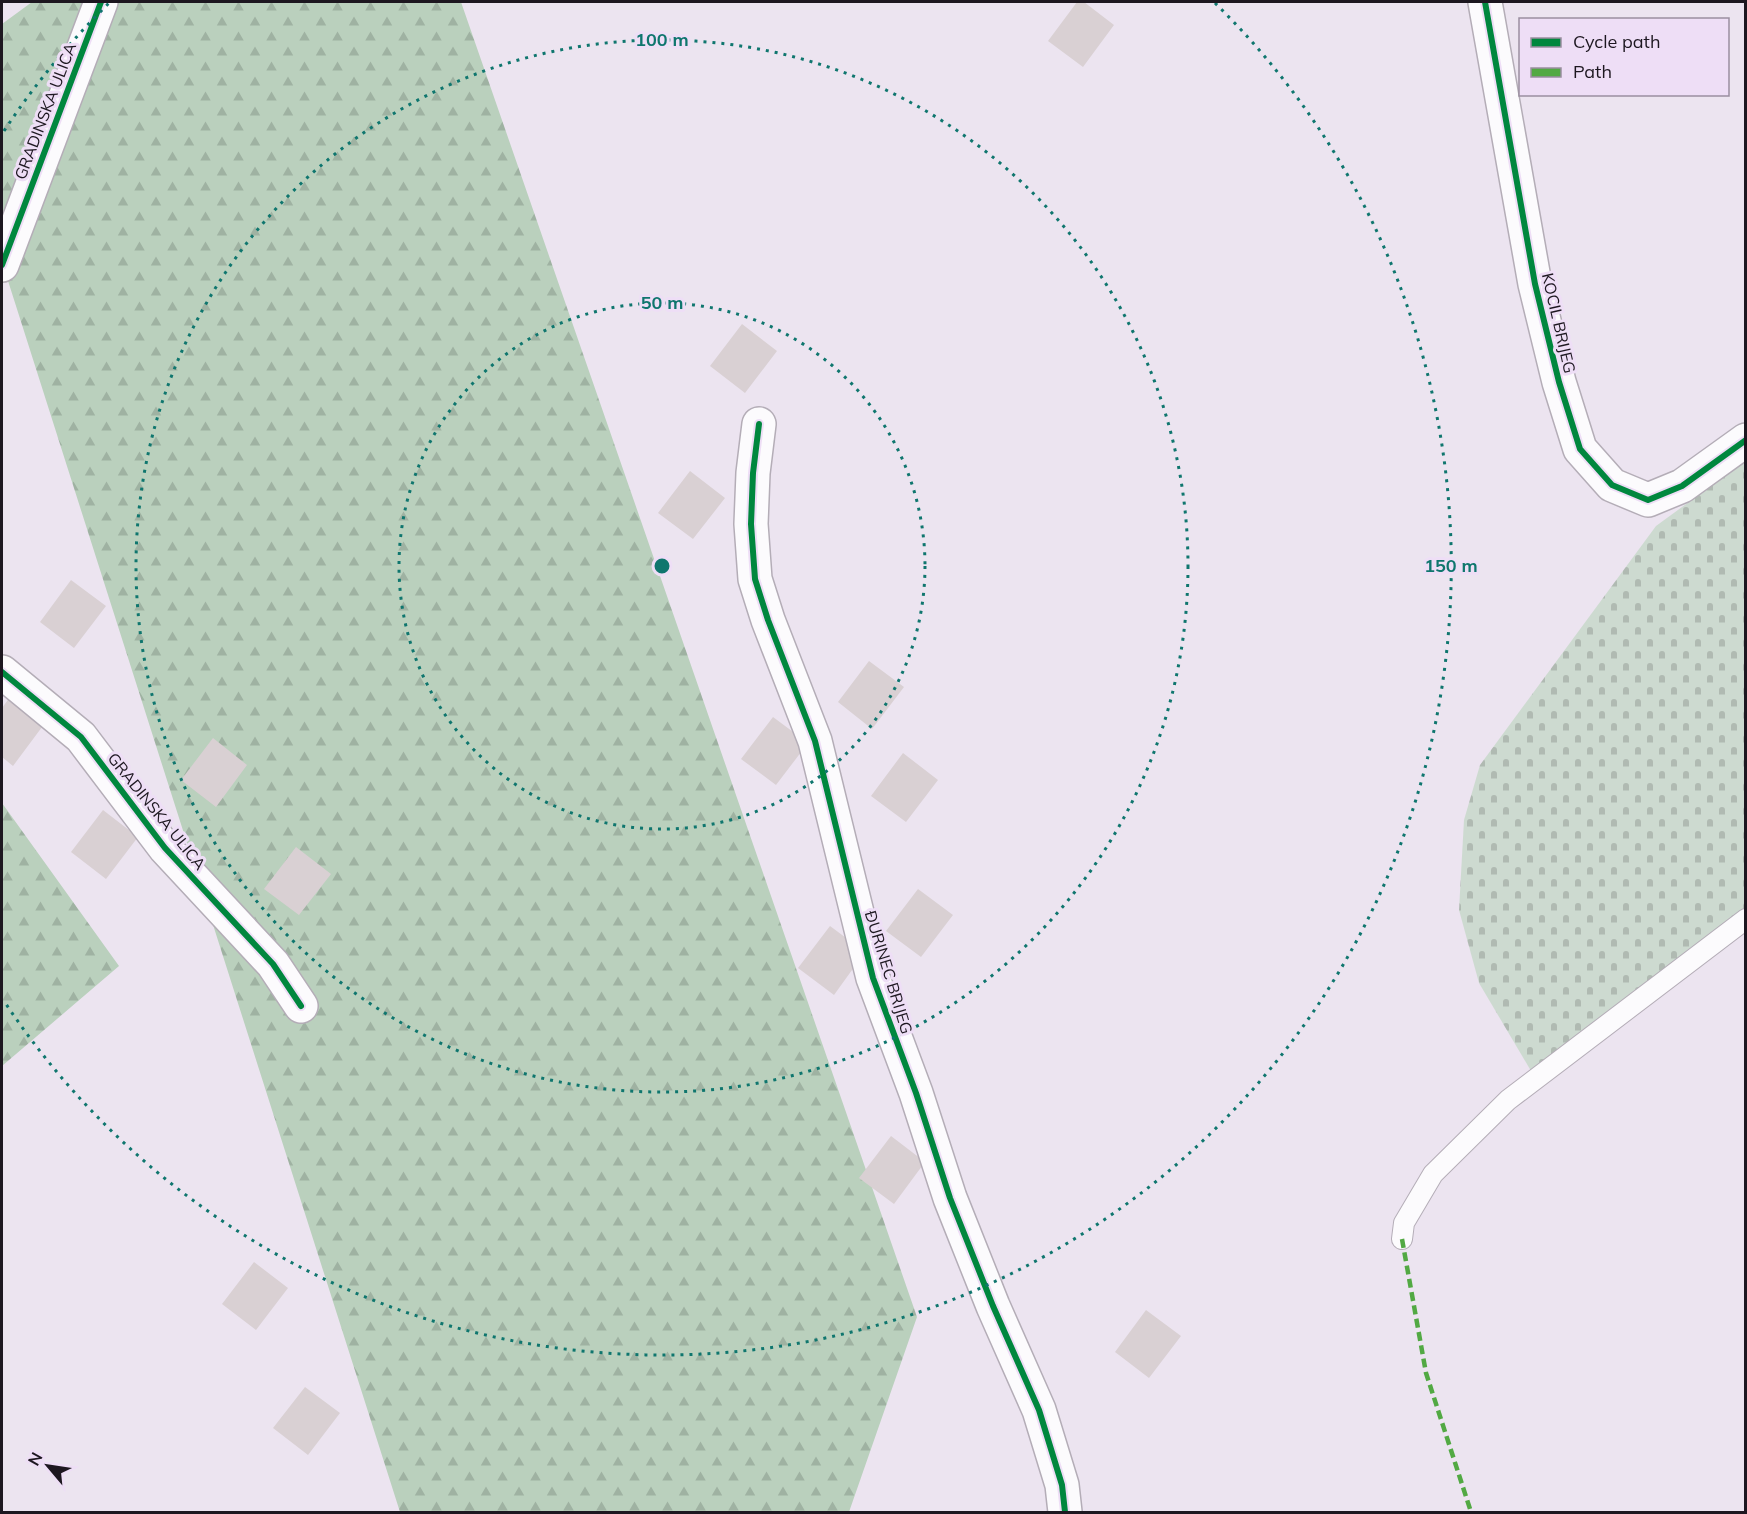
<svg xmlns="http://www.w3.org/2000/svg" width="1747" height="1514" font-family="Mulish,sans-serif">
<defs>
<pattern id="forest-firs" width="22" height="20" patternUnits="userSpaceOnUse" patternTransform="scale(1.5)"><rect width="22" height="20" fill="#bad0bd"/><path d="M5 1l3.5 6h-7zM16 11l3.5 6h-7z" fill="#9fb2a2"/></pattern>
<pattern id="cemetery-stones" width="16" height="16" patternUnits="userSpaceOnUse" patternTransform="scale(1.5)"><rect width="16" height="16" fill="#cddad0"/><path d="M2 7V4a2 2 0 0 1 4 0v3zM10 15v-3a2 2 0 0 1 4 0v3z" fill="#b0bab2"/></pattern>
</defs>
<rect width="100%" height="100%" fill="#ece4f0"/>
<!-- forest -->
<path fill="url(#forest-firs)" d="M32 2H461L917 1317 849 1512H400L2 262V24Z
M2 803 119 966 2 1066Z"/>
<!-- cemetery -->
<path fill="url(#cemetery-stones)" d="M1745 461V910L1534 1076 1479 983 1459 910 1464 820 1480 765 1656 526Z"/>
<!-- building -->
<path fill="#d9d0d3" d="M1077 2H1084L1114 25 1083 67 1048 41Z
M742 324 777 351 745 393 710 366Z
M690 471 725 498 693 539 658 513Z
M71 580 106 606 74 648 40 622Z
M869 661 904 687 872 729 838 702Z
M10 697 45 723 13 766 2 757V708Z
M773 717 808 743 776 785 741 759Z
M213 738 247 765 216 807 181 780Z
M903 753 938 780 906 822 871 796Z
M103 810 138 837 106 879 71 852Z
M296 847 331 874 299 915 264 889Z
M918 889 953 915 921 957 886 931Z
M830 926 865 952 834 995 798 968Z
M891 1136 925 1162 894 1204 859 1178Z
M254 1262 288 1288 256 1330 222 1304Z
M1146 1310 1181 1336 1149 1378 1115 1352Z
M305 1387 340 1413 308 1455 273 1428Z"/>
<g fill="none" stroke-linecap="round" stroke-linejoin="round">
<!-- lane casing -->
<g stroke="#b4adb7" stroke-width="22">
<path id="lane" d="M1402 1239 1404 1223 1433 1174 1508 1100 1746 919"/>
</g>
<!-- street casing -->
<g stroke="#b4adb7" stroke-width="36">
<path id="street" d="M1485 2 1535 284 1559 382 1580 449 1612 485 1648 500 1682 486 1746 440
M2 265 101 2
M759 424 753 473 751 524 755 579 768 620 815 741 873 978 916 1093 950 1198 993 1306 1039 1410 1062 1485 1065 1512
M2 672 81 737 165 848 273 964 301 1006"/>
</g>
<!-- lane -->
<use href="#lane" stroke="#fcfbfd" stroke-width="20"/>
<!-- street -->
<use href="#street" stroke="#fcfbfd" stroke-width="33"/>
<!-- quiet -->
<path stroke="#52a943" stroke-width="4.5" stroke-dasharray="9 4.5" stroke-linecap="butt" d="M1402 1239 1426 1373 1471 1512"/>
<!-- cycleway casing -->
<g stroke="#eedef6" stroke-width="10">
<path id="cycleway" d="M1485 2 1535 284 1559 382 1580 449 1612 485 1648 500 1682 486 1746 440
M2 265 101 2
M759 424 753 473 751 524 755 579 768 620 815 741 873 978 916 1093 950 1198 993 1306 1039 1410 1062 1485 1065 1512
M2 672 81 737 165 848 273 964 301 1006"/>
</g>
<!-- cycleway -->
<use href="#cycleway" stroke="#00873e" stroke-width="6"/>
</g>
<!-- distance rings -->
<g fill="none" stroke="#0f766e" stroke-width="3" stroke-dasharray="3 6">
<circle cx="662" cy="566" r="263"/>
<circle cx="662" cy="566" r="526"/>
<path d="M4 131A789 789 0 0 1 109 3M1215 3A789 789 0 1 1 4 1001"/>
</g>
<g text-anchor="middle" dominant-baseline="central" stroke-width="6" stroke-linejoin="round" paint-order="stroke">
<!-- street labels -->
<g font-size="16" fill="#1d1720" stroke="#eedef6">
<text transform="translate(45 111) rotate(-69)">GRADINSKA ULICA</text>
<text transform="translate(1559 323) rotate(77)">KOCIL BRIJEG</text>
<text transform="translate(157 811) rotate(51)">GRADINSKA ULICA</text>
<text transform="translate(889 972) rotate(73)">ĐURINEC BRIJEG</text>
</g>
</g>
<circle cx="662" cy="566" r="9" fill="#0f766e" stroke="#eedef6" stroke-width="3"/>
<g font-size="18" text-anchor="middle" font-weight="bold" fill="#0f766e" stroke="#eedef6" stroke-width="6" stroke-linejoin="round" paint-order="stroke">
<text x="662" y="46">100 m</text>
<text x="662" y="309">50 m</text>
<text x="1451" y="572">150 m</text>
</g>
<!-- border -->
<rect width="1747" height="1514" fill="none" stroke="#1d1720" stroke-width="6"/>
<!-- legend -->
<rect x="1519" y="18" width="210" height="78" fill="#eedef6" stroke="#9a8ea0" stroke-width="1.5"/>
<rect x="1531" y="38" width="30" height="9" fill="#00873e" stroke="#9a8ea0" stroke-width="1.5"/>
<text x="1573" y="48" font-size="18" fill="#1d1720">Cycle path</text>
<rect x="1531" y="68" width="30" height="9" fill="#52a943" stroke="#9a8ea0" stroke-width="1.5"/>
<text x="1573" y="78" font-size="18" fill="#1d1720">Path</text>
<!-- north arrow -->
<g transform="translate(48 1466) rotate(299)" stroke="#eedef6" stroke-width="4.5" paint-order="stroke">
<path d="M0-4.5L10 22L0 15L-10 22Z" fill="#1d1720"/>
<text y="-9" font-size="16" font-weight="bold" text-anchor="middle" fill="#1d1720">N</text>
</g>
</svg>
